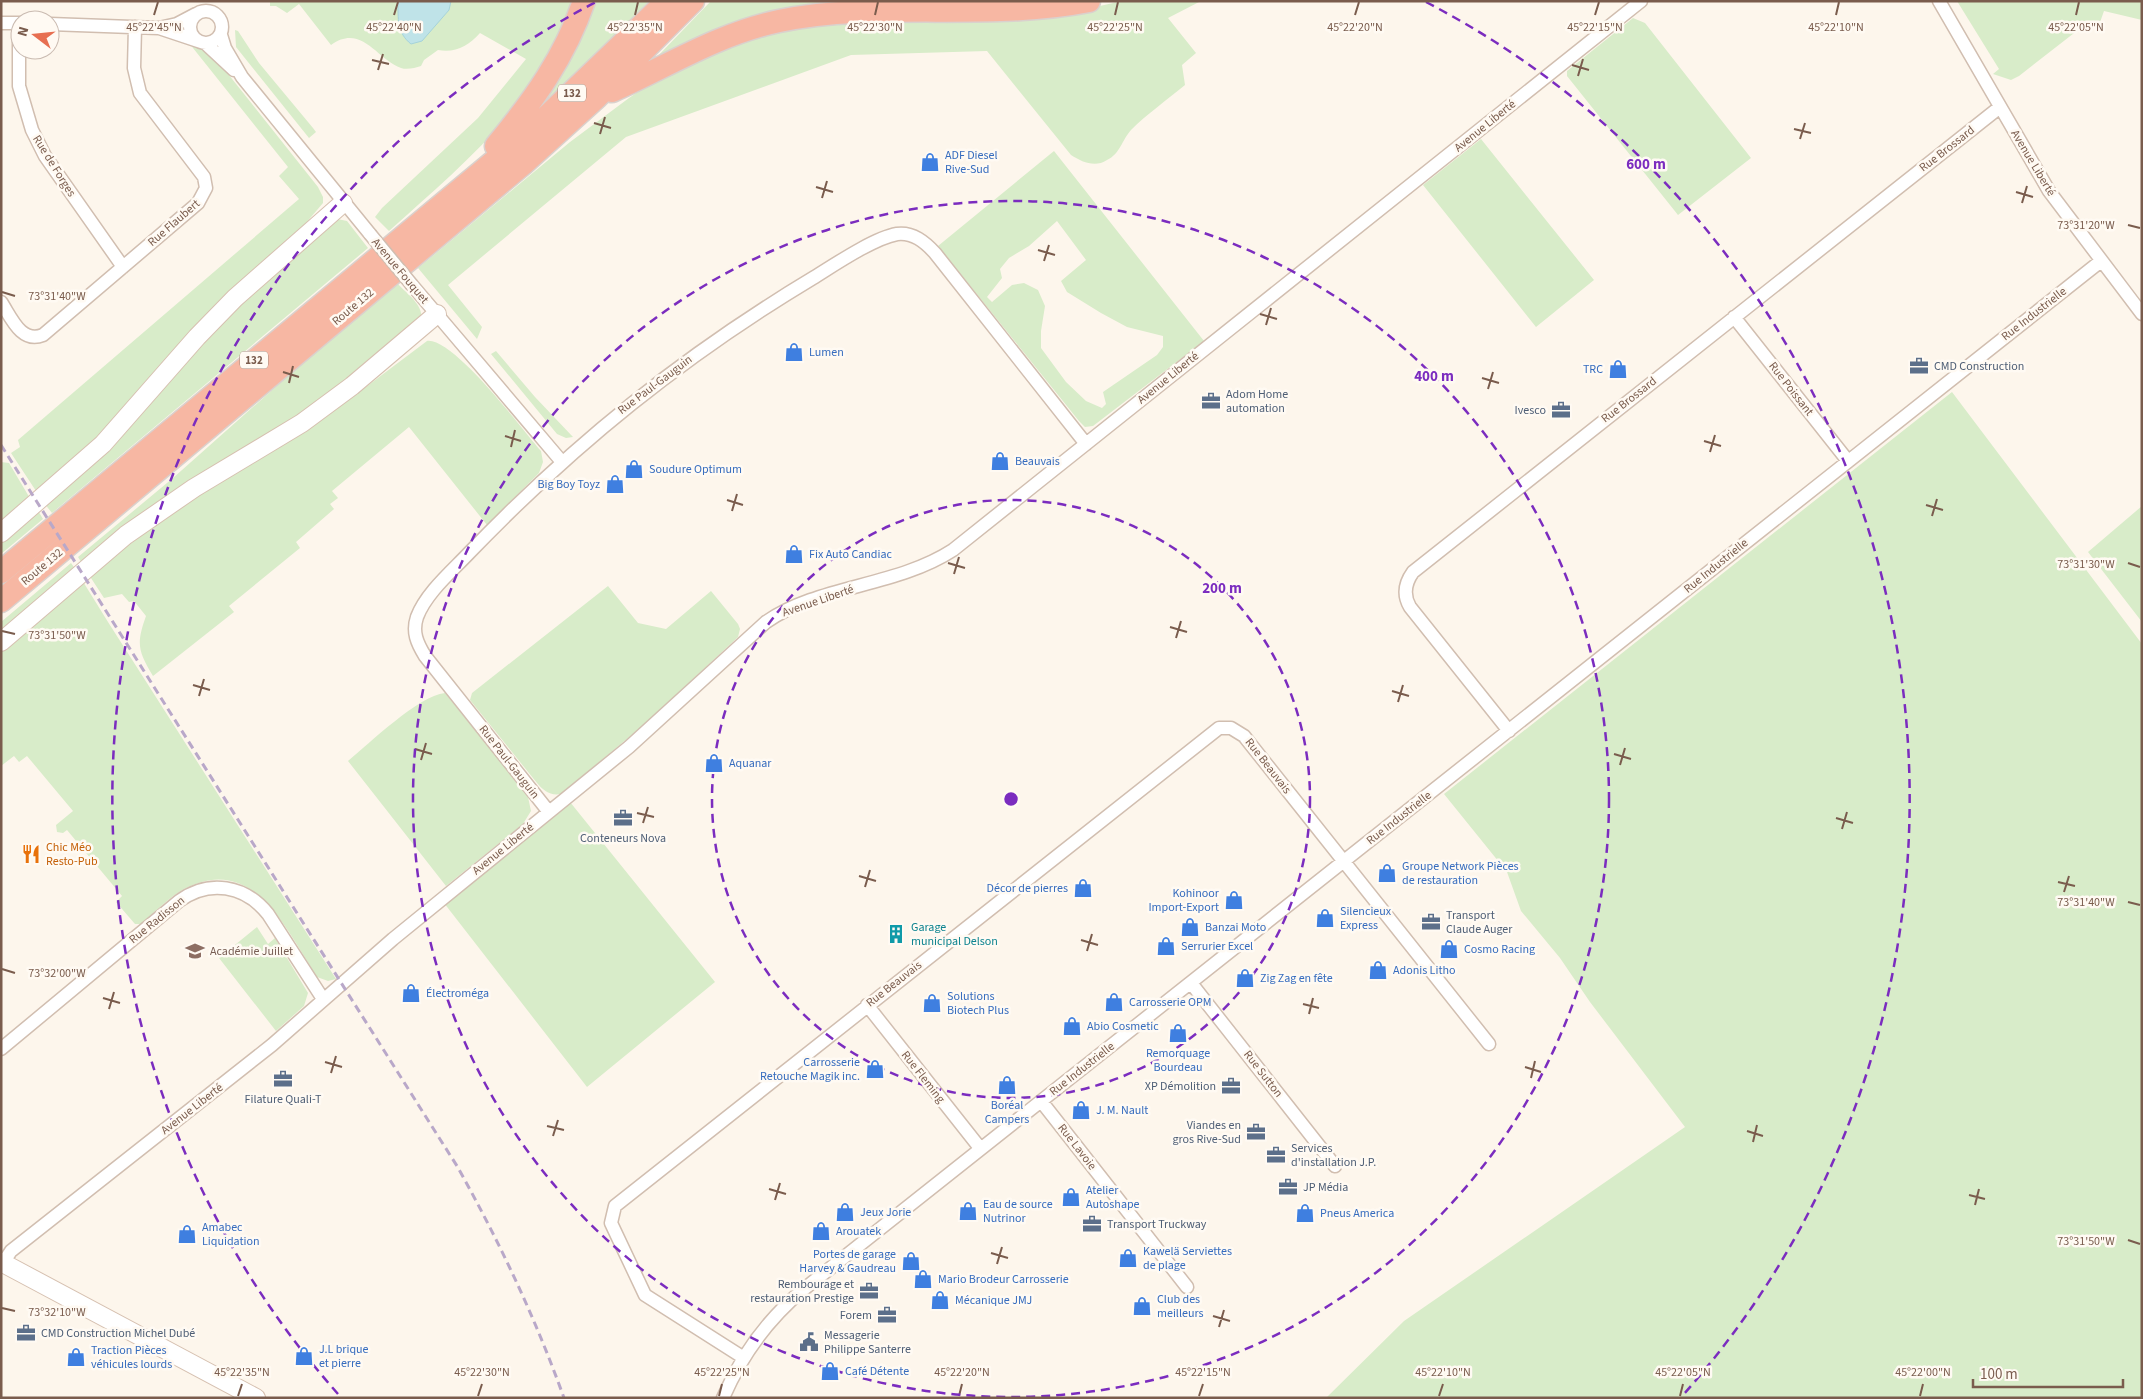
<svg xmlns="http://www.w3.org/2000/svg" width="2143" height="1399" font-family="'Source Sans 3',sans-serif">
<rect width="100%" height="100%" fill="#fdf6ec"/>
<!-- green -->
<path fill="#d8ecc9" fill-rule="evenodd" d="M270 1H398V25L439 21 449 10 451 1H574C566 21 558 43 548 61 507 129 447 179 389 231L375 217 382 208 478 118 526 59 480 33C468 46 456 53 438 50L424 60 421 66C415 68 407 70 401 68 377 60 362 23 331 45L299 4 287 13 276 6H270Z
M591 1H649L530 119Z
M711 1H1046L845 7 652 62Z
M1122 1H1201L1168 18 1196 53 1182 65 1185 85C1167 100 1147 114 1131 130 1122 140 1120 154 1107 160 1095 168 1082 162 1071 155L987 51 851 55 626 137 448 285 482 327 477 339 418 268 570 142 629 98 652 82 746 38 811 24 1082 10Z
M1957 1H2142V20L2104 11 2098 28 2088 27 2078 30 2019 76 2011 80 1993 74 1999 69Z
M1633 18 1645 23 1751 158 1678 215 1567 76V71Z
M235 30 238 31 259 63 313 128 316 132 309 138 236 47Z
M189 43 213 55 318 187 323 197V203L294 237 115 422 38 494 11 453 20 447 18 440 299 199 279 176 288 167Z
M1481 139 1594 280 1536 327 1423 185Z
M1054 151 1204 341 1093 426 1085 427 1079 421 938 246ZM1057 221 1086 260 1061 281 1067 292 1101 313 1127 327 1163 336V347L1157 355 1103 392 1106 404 1102 408 1086 401 1066 382 1041 348V331L1045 306 1038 290 1024 283 1012 285 992 302 987 297 1002 278 1000 269 1009 258 1029 246Z
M337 219 347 221 368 248 52 513 44 503 200 340Z
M398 284C406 293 424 305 421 319L345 384 83 565 78 557 173 478 297 368Z
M427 341C453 337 522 429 541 451L543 462 539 473 487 525 409 427 332 491 338 498 330 504 334 509 296 542 300 548 229 606 234 612 153 676C138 651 136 644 146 616L134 601 129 602 122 594 104 598 89 575 116 551 174 509 322 420Z
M496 351 535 397 573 437 566 438 557 434 491 354Z
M1952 392 2142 644V1398H1326L1404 1321 1685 1127 1590 1002 1560 958 1521 911 1507 872 1444 794Z
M1 462 9 463 31 500 1 524Z
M2142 506V622L2088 552Z
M37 509 43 519 1 554V539Z
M71 563 76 570 1 636V622Z
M82 580 108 622 336 979 328 981 317 977C285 928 252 849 179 892 165 901 153 914 141 924H135L116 902 122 896 67 830 63 833 57 832 56 825 73 811 27 756 19 762 14 756 1 766V651Z
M608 586 638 623 666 629 711 591 738 624 740 629 738 637 646 723 561 794C550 796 544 791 537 783L470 700 472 693Z
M445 693 522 788 528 797 531 811 523 824 446 886 348 761C370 743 418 696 445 693Z
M570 802 715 982 587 1087 444 903Z
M257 927 268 944 275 938 308 993 304 1006 276 1031 219 958Z"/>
<!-- water -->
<path fill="#bfe3e8" stroke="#a5d3da" d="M398 1H451L449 10 422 41 411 44C397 33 398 19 398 1Z"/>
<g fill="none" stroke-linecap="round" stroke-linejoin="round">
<!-- street casing -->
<g stroke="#d1beb0" stroke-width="15">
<path id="street" d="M1939 1 2049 191 2142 314
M190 27a16 16 0 1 1 32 0a16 16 0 1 1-32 0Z
M1 23H20
M19 23V86L32 130 45 156 123 267
M50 24 159 28 177 24 196 14
M159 28 198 41
M221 35 225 48 242 77 370 234
M205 43 234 70
M412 285 562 462
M1 302C11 317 21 344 43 335L198 203 206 188 204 177 140 93 134 68 135 27
M1734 317 1848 461
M1509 731 1410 607C1403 595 1405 583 1413 572L2000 107
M549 812 425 656C417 643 412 632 417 617 426 593 452 571 469 553 574 444 683 356 813 278 834 265 874 238 897 234 913 232 925 242 935 253L1086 444
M1191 983 1335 1166
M867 1005 980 1148
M1 1049 179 901C209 879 245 885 268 914L323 999
M1041 1101 1187 1287
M3 1263 11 1251 272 1045 393 939 629 747 766 622C819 585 896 587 953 550L1641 1
M744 1358 645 1295 611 1223 615 1206 1219 728H1231L1244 736 1489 1044
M723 1398C741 1356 769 1318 804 1289L2101 261"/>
</g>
<!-- secondary casing -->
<g stroke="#d6c0b0" stroke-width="20">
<path id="secondary" d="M1 533 103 444 197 337 235 298 343 203
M1 642 126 535 194 488 302 423 352 386 437 314
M1 1262 256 1398"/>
</g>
<!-- highway casing -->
<g stroke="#dad1cd" stroke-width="25">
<path id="highway" d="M612 91C668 66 718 34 779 21 881 0 987 21 1089 1
M496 146C533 101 565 57 584 1
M1 572 540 123 667 1
M1 601 523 164 597 97 693 1"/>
</g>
<!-- street -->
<use href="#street" stroke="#fff" stroke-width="12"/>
<!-- secondary -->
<use href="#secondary" stroke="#fff" stroke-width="18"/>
<!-- highway -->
<use href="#highway" stroke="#f7b7a3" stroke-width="22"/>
<!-- rail -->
<path stroke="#b9a8c9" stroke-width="3" stroke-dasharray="8 5" stroke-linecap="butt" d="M1 445 457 1166C499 1241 535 1317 564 1398"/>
<!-- street-bridge casing -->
<g stroke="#d1beb0" stroke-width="15" stroke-linecap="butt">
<path id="street-bridge" d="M370 234 412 285"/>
</g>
<!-- street-bridge -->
<use href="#street-bridge" stroke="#fff" stroke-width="12"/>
</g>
<!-- ticks -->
<path fill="none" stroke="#7a5c4d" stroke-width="2" d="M154 15 158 2M394 15 398 2M635 15 638 2M875 15 878 2M1115 15 1118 2M1355 15 1359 2M1595 15 1599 2M1836 15 1839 2M2076 15 2079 2M372 60 389 64M1572 65 1589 70M378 70 383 54M1578 76 1583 59M594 123 611 128M1794 129 1811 133M600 134 605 117M1800 139 1805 123M816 187 833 192M2016 192 2033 197M822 198 827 181M2022 203 2027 186M2128 225 2140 228M1038 250 1055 255M1044 261 1049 245M2 292 15 296M1260 314 1277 319M1266 325 1271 308M283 372 299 377M1482 378 1499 383M289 383 293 366M1488 389 1493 372M505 436 521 441M1704 441 1721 446M511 447 515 430M1710 452 1715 435M727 500 743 505M1926 505 1943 510M732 511 737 494M1932 516 1937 499M948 563 965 568M2128 563 2140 567M954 574 959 557M1170 627 1187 632M2 631 15 634M1176 638 1181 621M193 685 210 690M1392 691 1409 696M199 696 204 679M1398 702 1403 685M415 749 432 754M1614 754 1631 759M421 760 426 743M1620 765 1625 748M637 813 654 817M1836 818 1853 823M643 823 648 807M1842 829 1847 812M859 876 876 881M2058 882 2075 886M865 887 870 870M2064 892 2069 876M2128 902 2140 905M1081 940 1098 945M1087 951 1092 934M2 969 15 973M103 998 120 1003M1303 1004 1319 1008M109 1009 114 992M1309 1014 1313 998M325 1062 342 1067M1525 1067 1541 1072M331 1073 336 1056M1531 1078 1535 1061M547 1126 564 1130M1747 1131 1763 1136M553 1136 558 1120M1753 1142 1757 1125M769 1189 786 1194M1969 1195 1985 1199M775 1200 780 1183M1975 1205 1979 1189M2128 1240 2140 1244M991 1253 1008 1258M997 1264 1002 1247M2 1308 15 1311M1213 1316 1230 1321M1219 1327 1224 1310M238 1396 242 1384M478 1396 482 1384M719 1396 722 1384M959 1396 962 1384M1199 1396 1203 1384M1439 1396 1443 1384M1680 1396 1683 1384M1920 1396 1923 1384"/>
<!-- distance rings -->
<g fill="none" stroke="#7b2cbf" stroke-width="2.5" stroke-dasharray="9 6">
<circle cx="1011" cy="799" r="299"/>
<circle cx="1011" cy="799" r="598"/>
<path d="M338 1394A898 898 0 0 1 596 2M1426 2A898 898 0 0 1 1684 1394"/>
</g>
<!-- icons -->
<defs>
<g id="shop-bare" transform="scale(1.5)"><path d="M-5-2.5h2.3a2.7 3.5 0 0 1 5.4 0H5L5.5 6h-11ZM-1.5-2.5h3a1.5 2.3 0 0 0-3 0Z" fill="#3f7fe0" stroke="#fffaf3" stroke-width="2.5" paint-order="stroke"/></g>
<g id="office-bare" transform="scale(1.5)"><path d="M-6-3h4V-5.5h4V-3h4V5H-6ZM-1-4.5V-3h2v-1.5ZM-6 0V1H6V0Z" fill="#5c6f8a" stroke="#fffaf3" stroke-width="2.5" paint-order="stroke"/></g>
<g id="restaurant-bare" transform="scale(1.5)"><path d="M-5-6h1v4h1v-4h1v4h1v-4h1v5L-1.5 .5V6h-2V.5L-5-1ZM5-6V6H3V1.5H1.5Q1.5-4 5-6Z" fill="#e8710a" stroke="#fffaf3" stroke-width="2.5" paint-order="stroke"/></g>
<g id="building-bare" transform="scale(1.5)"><path d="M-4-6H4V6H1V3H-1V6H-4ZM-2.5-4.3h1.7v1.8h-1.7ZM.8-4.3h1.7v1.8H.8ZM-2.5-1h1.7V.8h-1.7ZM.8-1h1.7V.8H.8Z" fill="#0f9aa8" stroke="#fffaf3" stroke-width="2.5" paint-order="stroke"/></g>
<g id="school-bare" transform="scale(1.5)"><path d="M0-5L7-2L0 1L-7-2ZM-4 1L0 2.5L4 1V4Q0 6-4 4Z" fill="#8d6e63" stroke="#fffaf3" stroke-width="2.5" paint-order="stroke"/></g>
<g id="civic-bare" transform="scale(1.5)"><path d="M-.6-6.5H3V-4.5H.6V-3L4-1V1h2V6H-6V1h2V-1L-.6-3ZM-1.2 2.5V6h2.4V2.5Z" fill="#5c6f8a" stroke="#fffaf3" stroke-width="2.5" paint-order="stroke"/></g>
</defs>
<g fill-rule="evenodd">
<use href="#shop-bare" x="930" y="162"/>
<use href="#shop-bare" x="794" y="352"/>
<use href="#office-bare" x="1919" y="366"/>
<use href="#shop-bare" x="1618" y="369"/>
<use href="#office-bare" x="1211" y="401"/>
<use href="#office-bare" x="1561" y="410"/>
<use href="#shop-bare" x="1000" y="461"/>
<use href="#shop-bare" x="634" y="469"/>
<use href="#shop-bare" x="615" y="484"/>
<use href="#shop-bare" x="794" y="554"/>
<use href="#shop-bare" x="714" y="763"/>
<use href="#office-bare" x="623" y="818"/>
<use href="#restaurant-bare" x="31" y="854"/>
<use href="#shop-bare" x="1387" y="873"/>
<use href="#shop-bare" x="1083" y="888"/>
<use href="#shop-bare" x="1234" y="900"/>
<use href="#shop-bare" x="1325" y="918"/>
<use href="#office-bare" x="1431" y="922"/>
<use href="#shop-bare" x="1190" y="927"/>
<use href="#building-bare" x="896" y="934"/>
<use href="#shop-bare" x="1166" y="946"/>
<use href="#shop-bare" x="1449" y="949"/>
<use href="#school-bare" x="195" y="951"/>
<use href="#shop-bare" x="1378" y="970"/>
<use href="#shop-bare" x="1245" y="978"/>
<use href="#shop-bare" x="411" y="993"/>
<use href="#shop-bare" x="1114" y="1002"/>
<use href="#shop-bare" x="932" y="1003"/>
<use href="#shop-bare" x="1072" y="1026"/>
<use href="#shop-bare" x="1178" y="1033"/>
<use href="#shop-bare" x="875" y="1069"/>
<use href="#office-bare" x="283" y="1079"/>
<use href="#shop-bare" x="1007" y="1085"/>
<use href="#office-bare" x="1231" y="1086"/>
<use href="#shop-bare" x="1081" y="1110"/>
<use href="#office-bare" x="1256" y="1132"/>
<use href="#office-bare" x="1276" y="1155"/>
<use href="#office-bare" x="1288" y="1187"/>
<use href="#shop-bare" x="1071" y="1197"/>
<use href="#shop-bare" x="968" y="1211"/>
<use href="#shop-bare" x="845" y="1212"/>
<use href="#shop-bare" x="1305" y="1213"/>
<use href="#office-bare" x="1092" y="1224"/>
<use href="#shop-bare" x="821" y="1231"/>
<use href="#shop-bare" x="187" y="1234"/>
<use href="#shop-bare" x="1128" y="1258"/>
<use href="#shop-bare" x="911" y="1261"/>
<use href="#shop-bare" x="923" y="1279"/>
<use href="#office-bare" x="869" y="1291"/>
<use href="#shop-bare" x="940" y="1300"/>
<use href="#shop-bare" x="1142" y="1306"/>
<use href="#office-bare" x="887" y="1315"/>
<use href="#office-bare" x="26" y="1333"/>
<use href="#civic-bare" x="809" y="1342"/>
<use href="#shop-bare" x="304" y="1356"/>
<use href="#shop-bare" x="76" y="1357"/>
<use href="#shop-bare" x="830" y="1371"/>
</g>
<g text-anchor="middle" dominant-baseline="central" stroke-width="5" stroke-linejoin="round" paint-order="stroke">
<!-- shield labels -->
<g fill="#fffaf3" stroke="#a28b7f" stroke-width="1">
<rect x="558" y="84.5" width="28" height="17" rx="4"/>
<rect x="240" y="351.5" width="28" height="17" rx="4"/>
</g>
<g font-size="11" font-weight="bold" fill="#7a5c4d">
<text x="572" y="93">132</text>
<text x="254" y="360">132</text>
</g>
<!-- street labels -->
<g font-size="12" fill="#7a5c4d" stroke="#fffaf3">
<text transform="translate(1485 126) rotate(-39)">Avenue Liberté</text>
<text transform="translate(1947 149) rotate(-38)">Rue Brossard</text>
<text transform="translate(2033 163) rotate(59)">Avenue Liberté</text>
<text transform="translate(54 166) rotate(58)">Rue de Forges</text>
<text transform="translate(174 223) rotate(-41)">Rue Flaubert</text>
<text transform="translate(400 271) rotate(50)">Avenue Fouquet</text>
<text transform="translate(353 307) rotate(-40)">Route 132</text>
<text transform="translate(2034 314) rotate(-38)">Rue Industrielle</text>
<text transform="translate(1168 378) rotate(-39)">Avenue Liberté</text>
<text transform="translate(655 385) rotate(-37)">Rue Paul-Gauguin</text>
<text transform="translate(1791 389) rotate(52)">Rue Poissant</text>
<text transform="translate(1629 400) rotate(-38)">Rue Brossard</text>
<text transform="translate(1716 566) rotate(-39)">Rue Industrielle</text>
<text transform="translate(42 567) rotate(-40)">Route 132</text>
<text transform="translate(818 601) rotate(-19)">Avenue Liberté</text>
<text transform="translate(509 762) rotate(52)">Rue Paul-Gauguin</text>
<text transform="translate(1268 766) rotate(52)">Rue Beauvais</text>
<text transform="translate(1399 818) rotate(-38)">Rue Industrielle</text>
<text transform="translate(503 849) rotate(-39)">Avenue Liberté</text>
<text transform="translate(157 920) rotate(-39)">Rue Radisson</text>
<text transform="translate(894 984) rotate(-38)">Rue Beauvais</text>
<text transform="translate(1082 1069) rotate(-38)">Rue Industrielle</text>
<text transform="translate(1263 1074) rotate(52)">Rue Sutton</text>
<text transform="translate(923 1077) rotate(52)">Rue Fleming</text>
<text transform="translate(192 1109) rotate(-38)">Avenue Liberté</text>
<text transform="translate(1077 1147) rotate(52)">Rue Lavoie</text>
</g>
<!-- shop labels -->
<g font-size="12" fill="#366cbe" stroke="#fffaf3" text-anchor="start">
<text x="945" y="155">ADF Diesel<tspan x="945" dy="14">Rive-Sud</tspan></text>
<text x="809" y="352">Lumen</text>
<text x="1603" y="369" text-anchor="end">TRC</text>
<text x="1015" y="461">Beauvais</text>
<text x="649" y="469">Soudure Optimum</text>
<text x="600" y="484" text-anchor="end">Big Boy Toyz</text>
<text x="809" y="554">Fix Auto Candiac</text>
<text x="729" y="763">Aquanar</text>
<text x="1402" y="866">Groupe Network Pièces<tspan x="1402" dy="14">de restauration</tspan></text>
<text x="1068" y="888" text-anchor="end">Décor de pierres</text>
<text x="1219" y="893" text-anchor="end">Kohinoor<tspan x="1219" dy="14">Import-Export</tspan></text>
<text x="1340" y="911">Silencieux<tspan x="1340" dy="14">Express</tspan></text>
<text x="1205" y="927">Banzai Moto</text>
<text x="1181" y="946">Serrurier Excel</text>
<text x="1464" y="949">Cosmo Racing</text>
<text x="1393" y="970">Adonis Litho</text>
<text x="1260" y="978">Zig Zag en fête</text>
<text x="426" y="993">Électroméga</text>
<text x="947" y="996">Solutions<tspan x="947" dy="14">Biotech Plus</tspan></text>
<text x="1129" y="1002">Carrosserie OPM</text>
<text x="1087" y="1026">Abio Cosmetic</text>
<text x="1178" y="1053" text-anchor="middle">Remorquage<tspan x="1178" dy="14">Bourdeau</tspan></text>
<text x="860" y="1062" text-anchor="end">Carrosserie<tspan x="860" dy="14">Retouche Magik inc.</tspan></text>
<text x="1007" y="1105" text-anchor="middle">Boréal<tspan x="1007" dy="14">Campers</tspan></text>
<text x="1096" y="1110">J. M. Nault</text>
<text x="1086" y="1190">Atelier<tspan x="1086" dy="14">Autoshape</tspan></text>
<text x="983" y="1204">Eau de source<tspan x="983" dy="14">Nutrinor</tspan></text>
<text x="860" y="1212">Jeux Jorie</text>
<text x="1320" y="1213">Pneus America</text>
<text x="202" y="1227">Amabec<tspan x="202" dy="14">Liquidation</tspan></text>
<text x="836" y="1231">Arouatek</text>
<text x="1143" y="1251">Kawelä Serviettes<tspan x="1143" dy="14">de plage</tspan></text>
<text x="896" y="1254" text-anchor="end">Portes de garage<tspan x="896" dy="14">Harvey &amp; Gaudreau</tspan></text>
<text x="938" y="1279">Mario Brodeur Carrosserie</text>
<text x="1157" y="1299">Club des<tspan x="1157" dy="14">meilleurs</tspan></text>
<text x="955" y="1300">Mécanique JMJ</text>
<text x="319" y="1349">J.L brique<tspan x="319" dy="14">et pierre</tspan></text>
<text x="91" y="1350">Traction Pièces<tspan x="91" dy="14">véhicules lourds</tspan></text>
<text x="845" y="1371">Café Détente</text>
</g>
<!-- service labels -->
<g font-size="12" fill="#4e5e75" stroke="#fffaf3" text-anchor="start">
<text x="1934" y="366">CMD Construction</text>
<text x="1226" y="394">Adom Home<tspan x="1226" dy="14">automation</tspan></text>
<text x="1546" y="410" text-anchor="end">Ivesco</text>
<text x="623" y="838" text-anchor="middle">Conteneurs Nova</text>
<text x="1446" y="915">Transport<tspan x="1446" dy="14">Claude Auger</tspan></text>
<text x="1216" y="1086" text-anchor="end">XP Démolition</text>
<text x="283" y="1099" text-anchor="middle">Filature Quali-T</text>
<text x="1241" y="1125" text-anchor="end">Viandes en<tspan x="1241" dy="14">gros Rive-Sud</tspan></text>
<text x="1291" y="1148">Services<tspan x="1291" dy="14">d'installation J.P.</tspan></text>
<text x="1303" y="1187">JP Média</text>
<text x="1107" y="1224">Transport Truckway</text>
<text x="854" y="1284" text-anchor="end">Rembourage et<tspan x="854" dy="14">restauration Prestige</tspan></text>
<text x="872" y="1315" text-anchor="end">Forem</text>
<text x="41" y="1333">CMD Construction Michel Dubé</text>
<text x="824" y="1335">Messagerie<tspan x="824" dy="14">Philippe Santerre</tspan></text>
</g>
<!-- food labels -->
<g font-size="12" fill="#c56008" stroke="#fffaf3" text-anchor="start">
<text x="46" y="847">Chic Méo<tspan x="46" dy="14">Resto-Pub</tspan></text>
</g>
<!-- culture labels -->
<g font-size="12" fill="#0d838f" stroke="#fffaf3" text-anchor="start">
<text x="911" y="927">Garage<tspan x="911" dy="14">municipal Delson</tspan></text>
</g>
<!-- education labels -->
<g font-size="12" fill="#785e54" stroke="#fffaf3" text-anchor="start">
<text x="210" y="951">Académie Juillet</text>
</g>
</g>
<g font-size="12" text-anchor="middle" fill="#7a5c4d" stroke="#fffaf3" stroke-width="5" stroke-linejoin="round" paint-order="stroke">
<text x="154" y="31">45°22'45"N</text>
<text x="394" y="31">45°22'40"N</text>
<text x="635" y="31">45°22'35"N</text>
<text x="875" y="31">45°22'30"N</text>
<text x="1115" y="31">45°22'25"N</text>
<text x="1355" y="31">45°22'20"N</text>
<text x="1595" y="31">45°22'15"N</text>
<text x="1836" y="31">45°22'10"N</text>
<text x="2076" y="31">45°22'05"N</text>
<text x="2086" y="229">73°31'20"W</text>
<text x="57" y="300">73°31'40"W</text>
<text x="2086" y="568">73°31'30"W</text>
<text x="57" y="639">73°31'50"W</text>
<text x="2086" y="906">73°31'40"W</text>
<text x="57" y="977">73°32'00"W</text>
<text x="2086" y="1245">73°31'50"W</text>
<text x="57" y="1316">73°32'10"W</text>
<text x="242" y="1376">45°22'35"N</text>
<text x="482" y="1376">45°22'30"N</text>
<text x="722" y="1376">45°22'25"N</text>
<text x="962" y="1376">45°22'20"N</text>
<text x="1203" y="1376">45°22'15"N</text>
<text x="1443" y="1376">45°22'10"N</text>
<text x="1683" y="1376">45°22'05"N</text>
<text x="1923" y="1376">45°22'00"N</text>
</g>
<circle cx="1011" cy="799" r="8" fill="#7b2cbf" stroke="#fffaf3" stroke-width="2.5"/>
<g font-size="15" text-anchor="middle" font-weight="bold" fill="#7b2cbf" stroke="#fffaf3" stroke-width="5" stroke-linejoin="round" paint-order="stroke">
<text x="1646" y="169">600 m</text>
<text x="1434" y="381">400 m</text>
<text x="1222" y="593">200 m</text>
</g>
<!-- border -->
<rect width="2143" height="1399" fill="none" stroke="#7a5c4d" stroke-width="5"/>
<!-- north arrow -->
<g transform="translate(35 35) rotate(286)"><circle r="24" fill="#fffaf3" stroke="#cabbb1"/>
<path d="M0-4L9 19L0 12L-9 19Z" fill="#e76f51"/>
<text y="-8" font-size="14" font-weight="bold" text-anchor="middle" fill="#7a5c4d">N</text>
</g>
<!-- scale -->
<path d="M1973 1379v8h150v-8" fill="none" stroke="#7a5c4d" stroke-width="2.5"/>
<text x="1980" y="1379" font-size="15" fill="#7a5c4d" stroke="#fffaf3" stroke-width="4" paint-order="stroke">100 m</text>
</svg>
